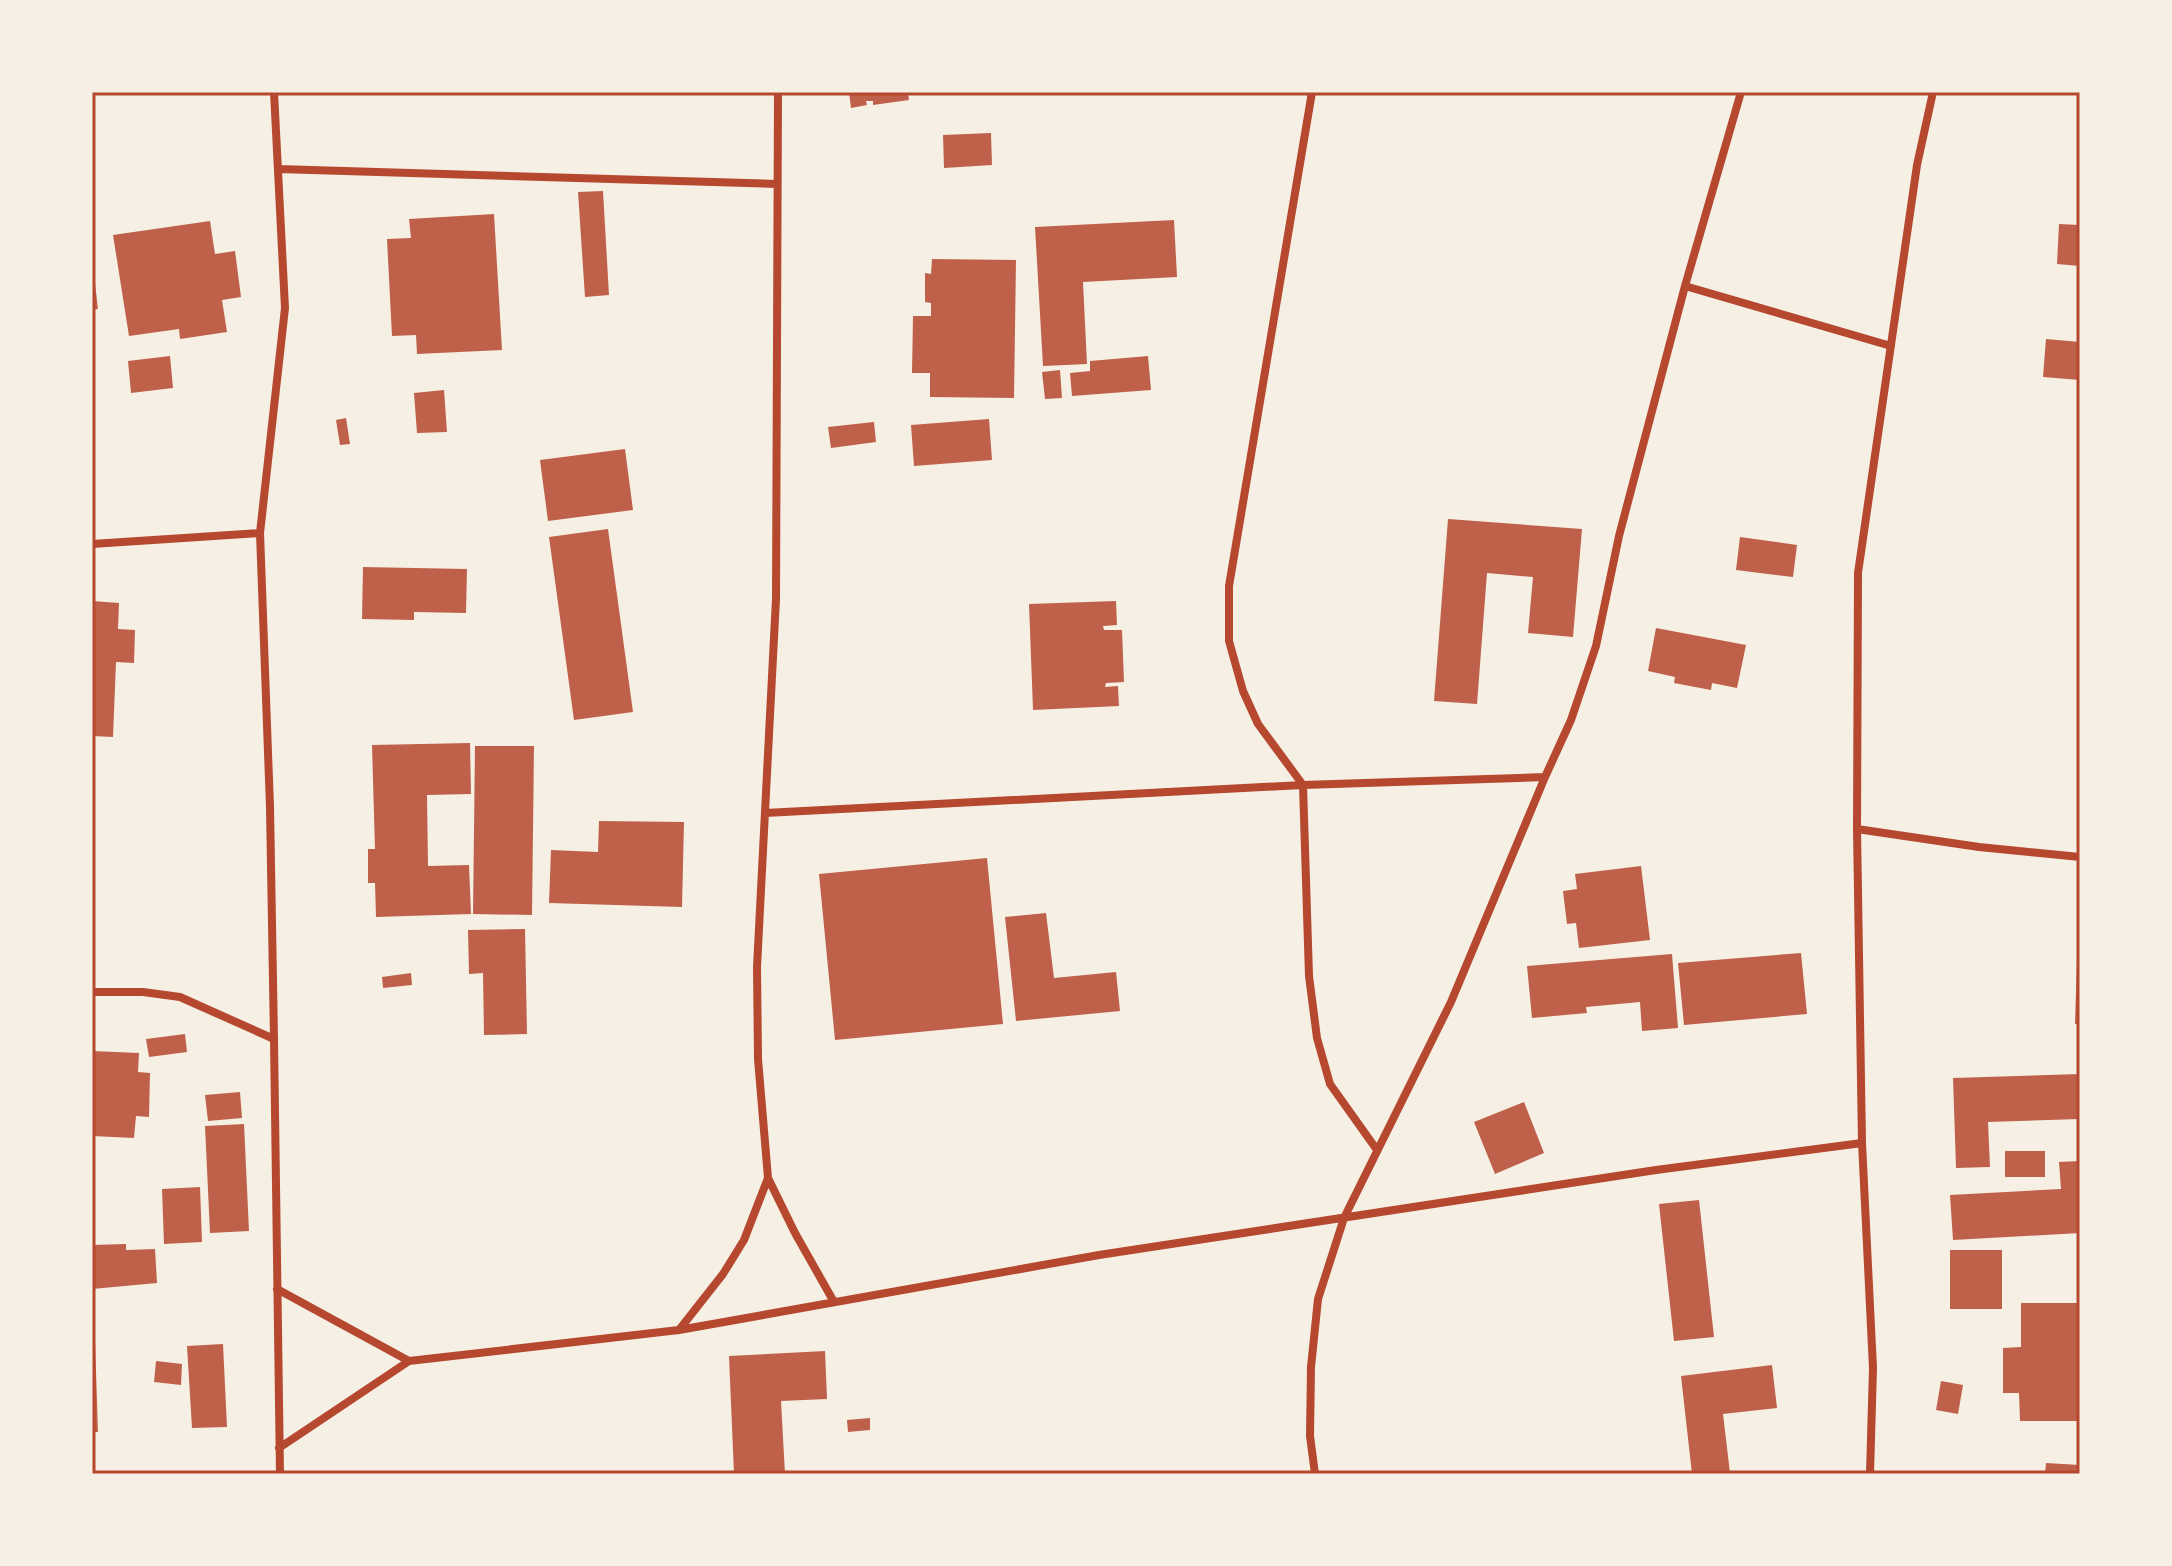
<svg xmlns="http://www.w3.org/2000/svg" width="2172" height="1566" font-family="'Asap Condensed',sans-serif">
<rect width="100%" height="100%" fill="#f6efe4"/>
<!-- building -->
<path fill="#bf614a" d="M849 92H908L909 100 873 105V101H866L867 105 851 108Z
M991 133 992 165 944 168 943 135Z
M603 191 609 295 585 297 578 192Z
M494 214 502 350 417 354 416 335 392 336 387 239 411 238 409 219Z
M1174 220 1177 277 1083 282 1087 364 1043 366 1035 227Z
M210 221 215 254 235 251 241 297 222 300 227 332 180 339 179 329 129 336 113 235Z
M2059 224 2080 225V266L2057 264Z
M932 259 1016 260 1014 398 930 397V373H912L913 316H931V303L925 302V273L931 274Z
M92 275H94L98 309 92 310Z
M2046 339 2080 342V380L2043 377Z
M170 356 173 388 131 393 128 361Z
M1148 356 1151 390 1072 396 1070 373 1090 371V361Z
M1060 370 1062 398 1045 399 1042 372Z
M444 390 447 432 417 433 414 393Z
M346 418 350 444 340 445 336 420Z
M989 419 992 460 914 466 911 425Z
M874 422 876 442 831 448 828 427Z
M625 449 633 510 548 521 540 460Z
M1448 519 1582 529 1573 637 1528 633 1533 577 1487 573 1477 704 1434 701Z
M608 529 633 712 574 720 549 537Z
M1740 537 1797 545 1793 577 1736 570Z
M363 567 467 569 466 613 414 612V620L362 619Z
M92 601 119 603 118 629 135 630 134 663 116 662 113 737 92 736Z
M1116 601 1117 625 1103 626 1104 630H1122L1124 682 1106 683 1105 687 1118 686 1119 706 1033 710 1029 604Z
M1656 628 1746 645 1737 688 1712 683 1711 690 1674 683 1675 677 1648 671Z
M470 743 471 794 427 795 428 866 469 865 471 914 376 917 375 883H368V849H375L372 745Z
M475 746H534L532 915 473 914Z
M599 821 684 822 682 907 549 903 551 850 598 852Z
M987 858 1003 1024 835 1040 819 874Z
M1641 866 1650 940 1579 948 1576 923 1567 924 1563 891 1577 889 1575 874Z
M1046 913 1054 978 1116 972 1120 1011 1016 1021 1005 917Z
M525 929 527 1034 484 1035 483 973 469 974 468 930Z
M1801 953 1807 1014 1684 1025 1678 963Z
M1672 954 1678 1028 1642 1031 1640 1002 1586 1007 1587 1013 1532 1018 1527 966Z
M2077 959H2080V1024H2075Z
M411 973 412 985 383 988 382 977Z
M185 1034 187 1052 149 1057 146 1039Z
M92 1051 139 1053 138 1072 150 1073 149 1117 136 1116 134 1138 92 1136Z
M2080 1074V1119L1988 1122 1990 1167 1956 1168 1953 1078Z
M240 1092 242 1118 208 1121 205 1095Z
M1524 1102 1544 1153 1495 1174 1474 1122Z
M244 1124 249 1231 210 1233 205 1126Z
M2005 1151H2045V1177H2005Z
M2080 1161V1233L1953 1240 1950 1195 2061 1189 2059 1162Z
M200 1187 202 1242 164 1244 162 1189Z
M1699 1200 1714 1337 1674 1341 1659 1204Z
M126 1244V1250L155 1249 157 1283 92 1289V1245Z
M1950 1250H2002V1309H1950Z
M2021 1303H2080V1421H2020L2019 1393H2003V1348L2021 1347Z
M92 1341H95L98 1432H92Z
M223 1344 227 1427 192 1428 187 1346Z
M825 1351 827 1399 781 1401 785 1474H734L729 1356Z
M156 1361 182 1364 181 1385 154 1382Z
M1772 1365 1777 1408 1723 1414 1730 1473 1692 1474 1681 1376Z
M1941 1381 1963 1385 1958 1414 1936 1410Z
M870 1418V1430L848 1432 847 1420Z
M2046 1463 2080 1465V1474H2045Z"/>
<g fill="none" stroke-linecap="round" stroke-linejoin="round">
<!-- minor -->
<path stroke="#b5482f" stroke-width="8" d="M274 92 285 308 260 533 270 807 274 1039 280 1474
M778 92 776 599 757 967 758 1059 768 1178 795 1233 834 1302
M1312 92 1229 586V641L1243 691 1258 724 1303 785 1309 976 1317 1038 1330 1084 1377 1150
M278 169 777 184
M1685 286 1891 346
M92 544 260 533
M765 813 1303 785 1545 777
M1857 829 1979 847 2080 857
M92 992H143L180 997 274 1039
M277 1289 409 1361
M679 1330 723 1274 744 1240 768 1178
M279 1448 409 1361 679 1330 1099 1255 1656 1170 1862 1143
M1315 1474 1310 1436 1311 1367 1318 1299 1344 1218 1451 1002 1545 777 1571 720 1596 646 1619 536 1685 286 1741 92
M1870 1474 1873 1368 1862 1143 1857 829 1858 573 1917 165 1933 92"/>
</g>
<!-- border -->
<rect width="2172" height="1566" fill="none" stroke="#f6efe4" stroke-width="188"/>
<rect x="94" y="94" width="1984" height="1378" fill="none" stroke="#b5482f" stroke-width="3"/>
</svg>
